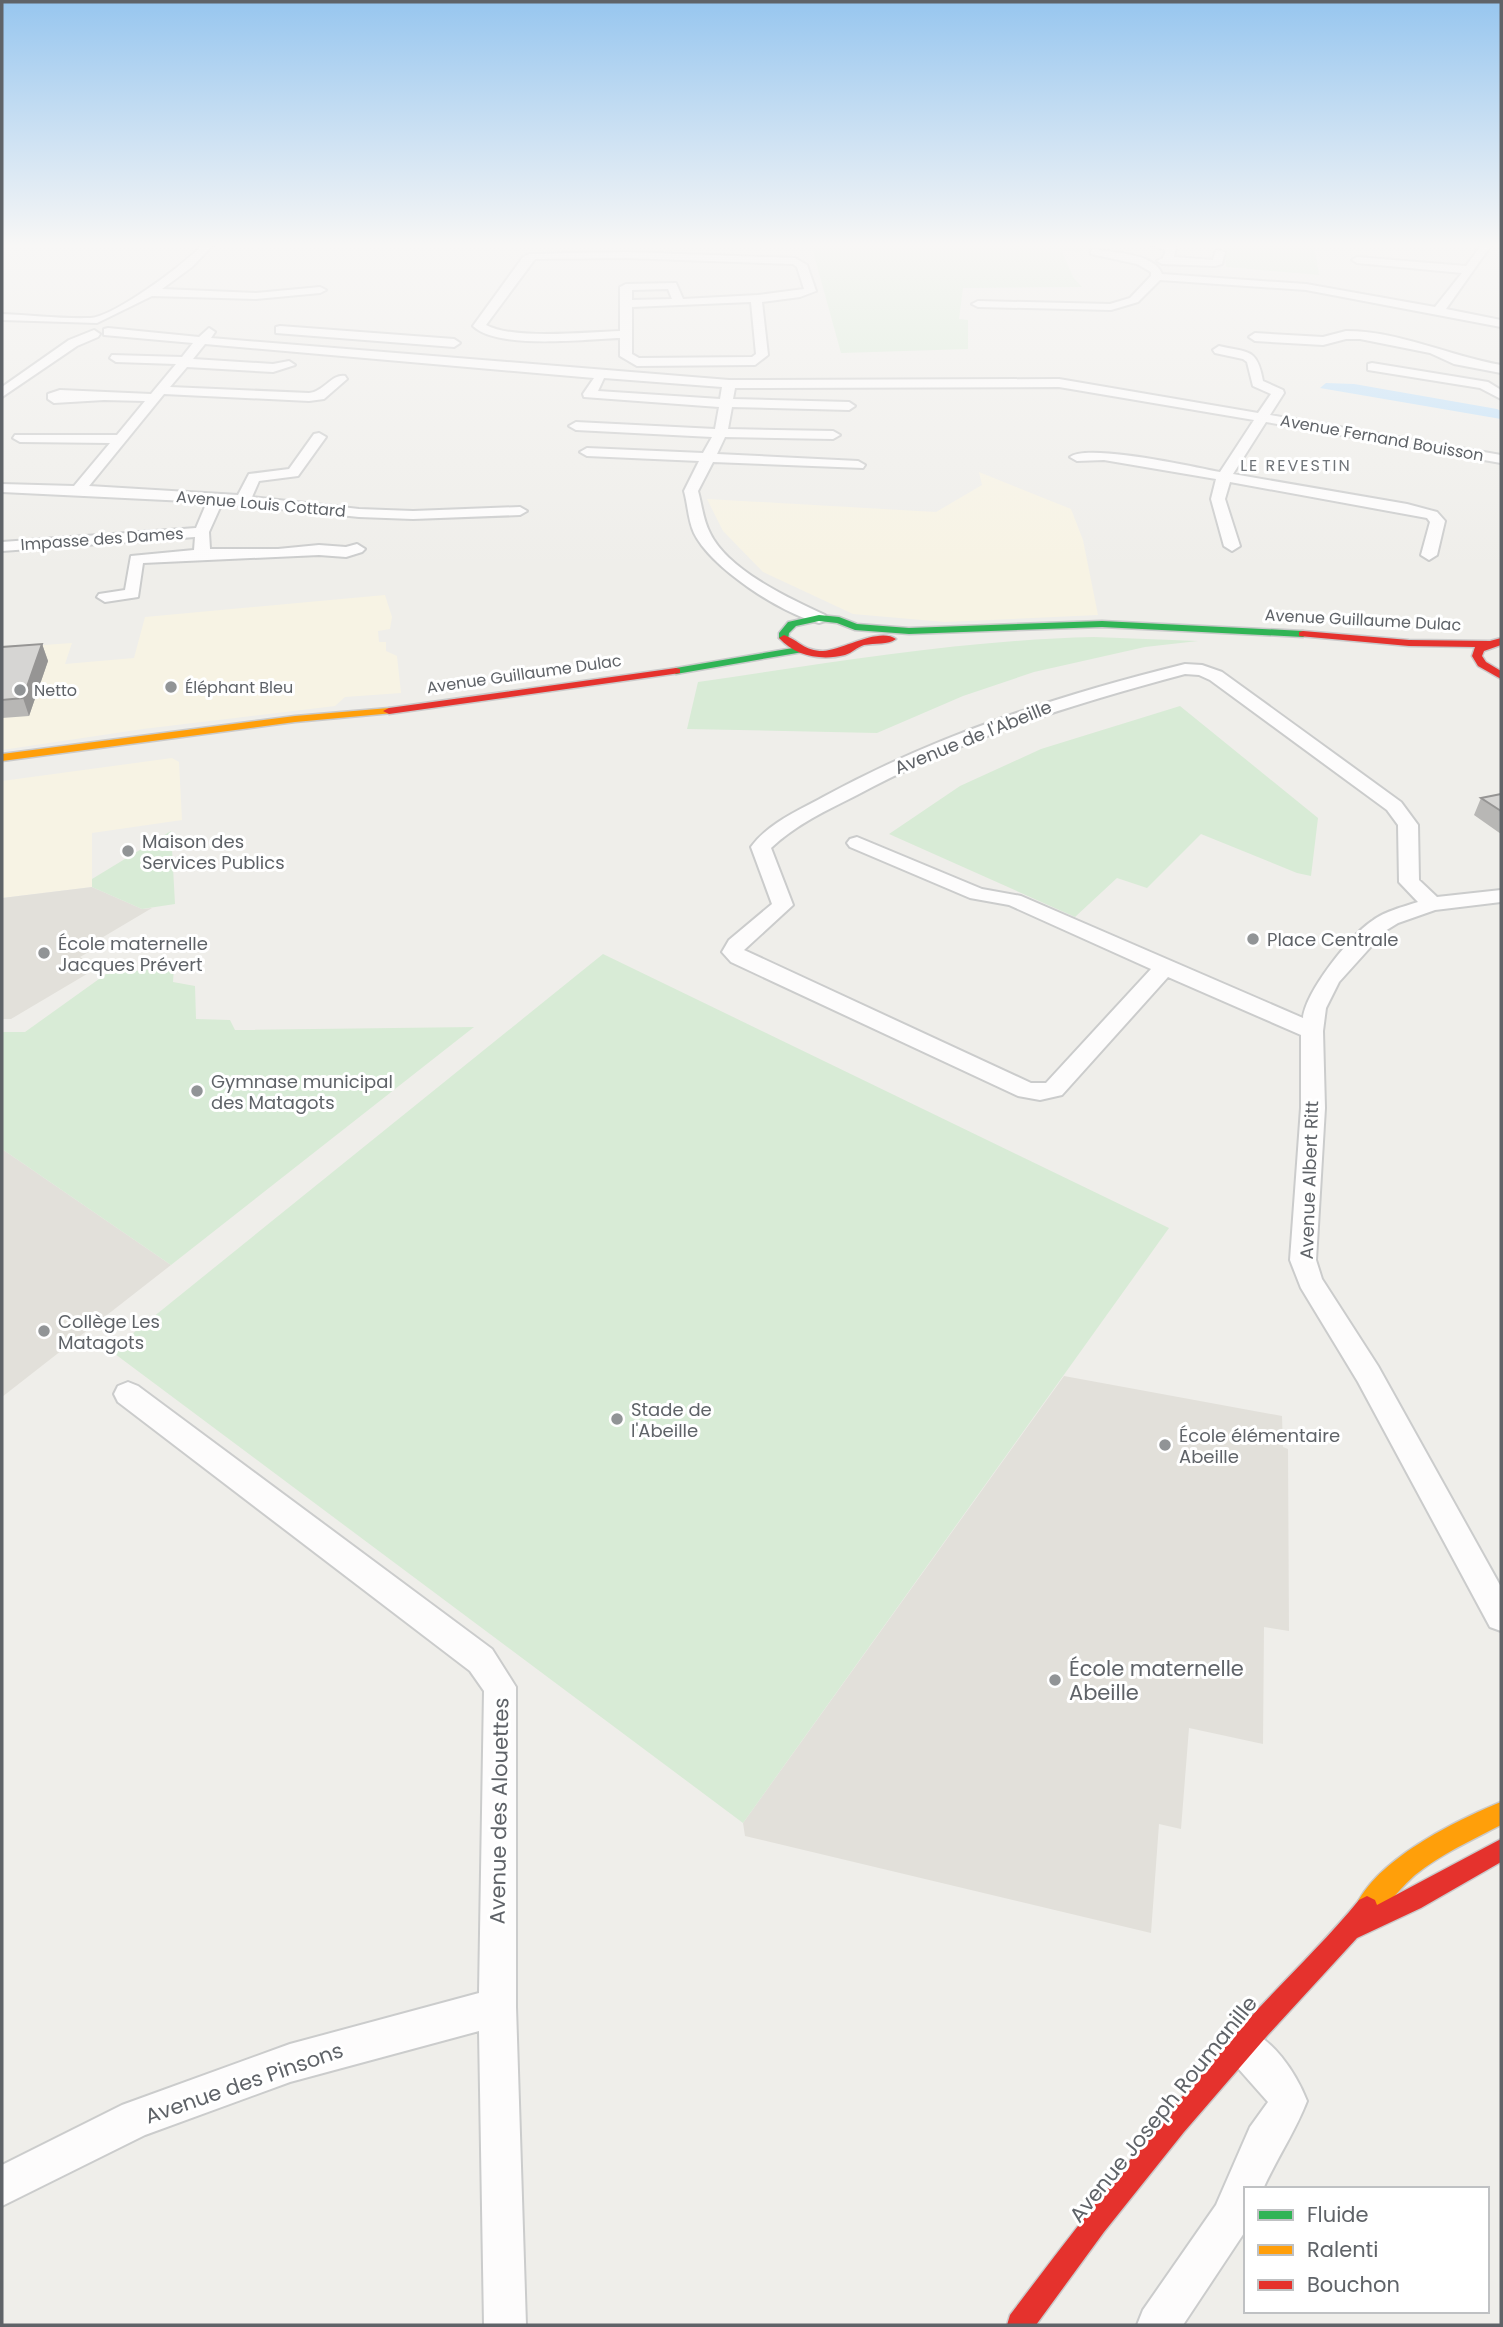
<svg xmlns="http://www.w3.org/2000/svg" width="1503" height="2327" font-family="Poppins,sans-serif">
<rect width="100%" height="100%" fill="#efeeea"/>
<!-- commercial -->
<path fill="#f7f3e4" d="M979 472 1071 509 1083 540 1098 615 945 622 853 614 763 572 723 531 707 499 936 512 982 485Z
M385 595 392 617 390 629 378 631 379 642H386V651L397 656 401 693 345 697 335 706 143 729 2 750V648L72 643 65 664 134 658 145 617Z
M172 758 179 762 182 820 92 833V887L2 898V781Z"/>
<!-- education -->
<path fill="#e2e0da" d="M92 887 142 909 152 908 88 946 92 950 80 957 97 968 11 1019H2V898Z
M2 1149 171 1265 2 1397Z
M1064 1376 1282 1416 1283 1447 1288 1449 1289 1631 1264 1627 1263 1744 1189 1728 1181 1829 1159 1824 1151 1933 745 1836 743 1823Z"/>
<!-- green -->
<path fill="#d8ebd6" d="M811 244H1097L1080 252 1028 246 1062 251 1073 277 1082 287 963 288 959 319 968 320V349L841 353Z
M1225 244H1314L1319 275 1226 267Z
M1094 637 1198 641 1145 647 1034 672 963 696 877 733 687 729 698 682C829 663 961 640 1094 637Z
M1180 706 1318 818 1311 876 1297 873 1201 834 1147 888 1117 878 1075 917 889 834 960 786 1041 749Z
M171 831 175 904 142 909 92 887V879Z
M603 954 1169 1228 743 1823 111 1351Z
M174 967 173 982 195 986 196 1019 230 1020 235 1030 474 1027 171 1265 2 1149V1032H25L106 974Z"/>
<!-- water -->
<path fill="#bfe0f9" d="M1326 383 1354 384 1497 409 1501 411V419L1320 388Z"/>
<g fill="none" stroke-linecap="round" stroke-linejoin="round">
<!-- street casing -->
<g stroke="#cbcccc" stroke-width="4">
<path id="street" d="M203 244H214L192 267 162 289 256 293 320 287 326 290 320 293 256 299 152 296 97 323 2 320V314C31 315 61 319 90 318 114 317 185 264 203 244Z
M1148 244 1176 246 1174 257 1213 260 1216 250 1225 252 1222 264 1215 266 1162 264 1157 261 1163 258 1166 250Z
M1482 244H1492L1446 309 1501 320V327L1306 290 1160 280 1138 302 1111 310 978 307 972 304 978 301 1110 304 1130 298 1151 276V272L1137 264 1091 254V250L1095 249C1114 253 1154 253 1162 274L1306 284 1435 307 1462 273 1357 263 1352 260 1357 257 1466 266Z
M626 252 795 258 807 265 816 291 800 297 762 302 768 355 755 365 637 366 620 356V338C586 339 498 350 473 326L523 257 529 254ZM626 258 793 264 797 267 804 289 758 295 683 299 676 283 626 284 620 287V331C588 332 513 340 486 325L535 259ZM668 289 672 299 632 300V290ZM751 302 756 354 752 357 639 358 632 354V307Z
M280 326 454 339 460 343 454 347 276 333V327Z
M108 328 199 337 209 328 215 332 211 338 729 380 1059 379 1258 413 1271 394 1253 386 1247 362 1243 359 1215 353 1213 350 1219 346C1249 353 1257 348 1263 381L1283 390 1284 393 1270 415 1501 455V463L1266 422 1233 474 1407 504 1437 512 1445 521 1437 555 1429 560 1421 555 1430 522 1427 518 1230 482 1225 499 1240 546 1232 551 1224 546 1211 499 1216 479 1104 460 1077 461 1070 457C1087 443 1194 467 1220 472L1254 420 1059 387 735 388 733 399 849 402 855 406 849 410 732 407 728 429 833 431 840 435 833 439 725 437 717 454 858 461 865 465 863 468 713 462 698 491C702 505 703 520 710 533 728 570 788 598 825 615L827 618 825 621 819 623C782 614 711 568 694 533 688 520 688 505 684 491L699 461 587 456 580 452 587 448 703 453 712 437 576 430 569 426 576 422 715 429 719 407 584 397 583 394 594 378 205 344 193 359 273 364 289 361 295 365 273 372 187 367 170 387 309 393C324 392 331 374 345 376L347 379 324 399 309 401 164 394 89 486 238 495 249 474 289 469 314 434 319 433 326 437 298 476 259 481 252 497 359 509 413 511 520 507 527 511 520 515 413 519 359 517 222 503 209 532 210 549H278L319 545 346 547 357 544 365 549 362 552 346 557 319 555 143 563 138 597 105 602 97 597 99 594 125 590 131 556 194 550 195 537 2 551V542L196 528 207 502 2 492V484L74 486 110 443 20 442 13 438 15 435H117L145 401 104 400 54 403 48 399V394L60 390 151 394 176 364 116 362 110 358 112 355 182 357 193 343 104 335V329ZM604 378 722 387 720 399 598 391Z
M94 330 100 334 98 337 77 346 2 397V387L69 340Z
M1346 331C1399 331 1450 356 1501 365V373L1454 364 1430 353 1360 339H1346L1323 345 1255 341 1249 337 1255 333 1323 337Z
M1372 363 1488 382 1501 390V399L1480 388 1368 370V364Z
M1185 664 1202 665 1222 672 1401 802 1418 825 1419 880 1437 897 1501 890V902L1435 910 1398 923 1385 931 1339 982 1326 1008 1323 1031 1325 1108 1316 1260 1322 1279 1378 1366 1501 1587V1631L1490 1627 1358 1382 1301 1288 1290 1260 1301 1108V1035L1168 977 1062 1095 1040 1100 1018 1096 731 962 722 952 729 940 772 904 751 847C768 823 800 810 825 796 939 734 1060 695 1185 664ZM1185 674 1199 675 1210 680 1387 810 1398 825 1399 882 1418 902C1403 907 1385 911 1372 921 1350 936 1306 991 1303 1018L1021 896 982 889 857 837 850 839 847 843 850 847 970 898 1009 905 1151 969 1046 1083H1031L744 950 793 905 771 848C795 825 827 810 857 795 961 739 1072 704 1185 674Z
M128 1382 138 1386 492 1649 516 1687V2007L526 2325H484L479 2031 290 2082 145 2135 2 2206V2165L122 2105 290 2044 479 1993 484 1691 470 1671 118 1402 114 1394 118 1386Z
M1242 2026C1273 2039 1295 2071 1307 2101 1295 2132 1277 2158 1263 2189H1246L1244 2233 1183 2325H1137L1143 2310 1216 2205 1250 2127 1268 2102 1229 2058 1223 2045 1229 2032Z"/>
</g>
<!-- fast casing -->
<g stroke="#cacacb" stroke-width="3">
<path id="fast" d="M819 615 839 617 857 624 909 628 1102 621 1303 631 1308 634 1303 637 1102 627 909 634 855 630 837 623 819 621 796 626 789 633 788 640 779 638V633L788 622Z
M799 647 804 650 803 652 676 674 671 671 676 668Z"/>
</g>
<!-- slow casing -->
<g stroke="#cacacb" stroke-width="3">
<path id="slow" d="M389 708 393 709V713L295 722 2 761V754L295 716Z
M1501 1802V1825C1472 1840 1441 1854 1415 1875 1401 1887 1381 1914 1367 1920L1359 1916 1355 1908C1375 1860 1455 1821 1501 1802Z"/>
</g>
<!-- jam casing -->
<g stroke="#cacacb" stroke-width="3">
<path id="jam" d="M1303 631 1409 640 1490 641 1501 638V645L1484 651 1482 656 1486 662 1501 671V679L1478 666 1472 656 1475 647 1409 646 1299 636V632Z
M784 635C800 641 804 651 823 651 843 650 879 627 896 639 888 645 875 643 864 645 857 647 852 653 845 655 821 661 795 656 779 638Z
M676 668 680 669V673L389 714 383 711 389 708Z
M1501 1839V1862L1421 1908 1357 1938 1267 2036 1184 2132 1104 2232 1036 2325H1007L1010 2315C1086 2214 1163 2116 1247 2021 1284 1980 1324 1943 1359 1900L1367 1896 1375 1900 1377 1905Z"/>
</g>
<!-- street -->
<use href="#street" fill="#fdfcfc" fill-rule="evenodd"/>
<!-- fast -->
<use href="#fast" fill="#30b455" fill-rule="evenodd"/>
<!-- slow -->
<use href="#slow" fill="#ff9f0a" fill-rule="evenodd"/>
<!-- jam -->
<use href="#jam" fill="#e5322d" fill-rule="evenodd"/>
</g>
<!-- wall -->
<path fill="#b8b7b5" d="M42 644 48 661 29 716 2 718V647Z
M1501 794V834L1474 815 1481 798Z"/>
<!-- shaded-wall -->
<path fill="#969594" d="M42 644 48 661 29 716 23 698Z"/>
<!-- building -->
<path fill="#d6d5d3" stroke="#969594" stroke-width="2" d="M42 644 23 698 2 700V647Z
M1501 794V811L1481 798Z"/>
<!-- sky -->
<linearGradient id="sky" x2="0" y2="1"><stop stop-color="#97c6ef"/><stop offset="0.43" stop-color="#f8f7f6"/><stop offset="1" stop-color="#f8f7f6" stop-opacity="0"/></linearGradient>
<rect width="1503" height="570" fill="url(#sky)"/>
<!-- markers -->
<g fill="#919496" stroke="#fff" stroke-width="2.5">
<circle cx="171" cy="687" r="7"/>
<circle cx="20" cy="690" r="7"/>
<circle cx="128" cy="851" r="7"/>
<circle cx="1253" cy="939" r="7"/>
<circle cx="44" cy="953" r="7"/>
<circle cx="197" cy="1091" r="7"/>
<circle cx="44" cy="1331" r="7"/>
<circle cx="617" cy="1419" r="7"/>
<circle cx="1165" cy="1445" r="7"/>
<circle cx="1055" cy="1680" r="7"/>
</g>
<g text-anchor="middle" dominant-baseline="central" stroke-width="6" stroke-linejoin="round" paint-order="stroke">
<!-- far-street labels -->
<g font-size="16" fill="#5f6368" stroke="#fff">
<text transform="translate(1382 438) rotate(10)">Avenue Fernand Bouisson</text>
<text transform="translate(261 504) rotate(5)">Avenue Louis Cottard</text>
<text transform="translate(102 539) rotate(-4)">Impasse des Dames</text>
<text transform="translate(1363 620) rotate(3)">Avenue Guillaume Dulac</text>
<text transform="translate(524 674) rotate(-8)">Avenue Guillaume Dulac</text>
</g>
<!-- far-neighbourhood labels -->
<g font-size="16" letter-spacing="2" fill="#70757a" stroke="#fff">
<text x="1296" y="465">LE REVESTIN</text>
</g>
<!-- far-poi labels -->
<g font-size="16" fill="#5f6368" stroke="#fff" text-anchor="start">
<text x="185" y="687">Éléphant Bleu</text>
<text x="34" y="690">Netto</text>
</g>
<!-- street labels -->
<g font-size="18" fill="#5f6368" stroke="#fff">
<text transform="translate(973 737) rotate(-22)">Avenue de l'Abeille</text>
<text transform="translate(1309 1180) rotate(-88)">Avenue Albert Ritt</text>
</g>
<!-- poi labels -->
<g font-size="18" fill="#5f6368" stroke="#fff" text-anchor="start">
<text x="142" y="841">Maison des<tspan x="142" dy="21">Services Publics</tspan></text>
<text x="1267" y="939">Place Centrale</text>
<text x="58" y="943">École maternelle<tspan x="58" dy="21">Jacques Prévert</tspan></text>
<text x="211" y="1081">Gymnase municipal<tspan x="211" dy="21">des Matagots</tspan></text>
<text x="58" y="1321">Collège Les<tspan x="58" dy="21">Matagots</tspan></text>
<text x="631" y="1409">Stade de<tspan x="631" dy="21">l'Abeille</tspan></text>
<text x="1179" y="1435">École élémentaire<tspan x="1179" dy="21">Abeille</tspan></text>
</g>
<!-- near-poi labels -->
<g font-size="21" fill="#5f6368" stroke="#fff" text-anchor="start">
<text x="1069" y="1668">École maternelle<tspan x="1069" dy="24">Abeille</tspan></text>
</g>
<!-- near-street labels -->
<g font-size="21" fill="#5f6368" stroke="#fff">
<text transform="translate(499 1811) rotate(-89)">Avenue des Alouettes</text>
<text transform="translate(244 2083) rotate(-19)">Avenue des Pinsons</text>
<text transform="translate(1163 2109) rotate(-51)">Avenue Joseph Roumanille</text>
</g>
</g>
<!-- border -->
<rect width="1503" height="2327" fill="none" stroke="#5f6368" stroke-width="7"/>
<!-- legend -->
<rect x="1244" y="2187" width="245" height="126" fill="#ffffff" stroke="#bfc1c3" stroke-width="2"/>
<rect x="1258" y="2210" width="35" height="10" fill="#30b455" stroke="#bfc1c3" stroke-width="2"/>
<text x="1307" y="2222" font-size="21" fill="#5f6368">Fluide</text>
<rect x="1258" y="2245" width="35" height="10" fill="#ff9f0a" stroke="#bfc1c3" stroke-width="2"/>
<text x="1307" y="2257" font-size="21" fill="#5f6368">Ralenti</text>
<rect x="1258" y="2280" width="35" height="10" fill="#e5322d" stroke="#bfc1c3" stroke-width="2"/>
<text x="1307" y="2292" font-size="21" fill="#5f6368">Bouchon</text>
</svg>
